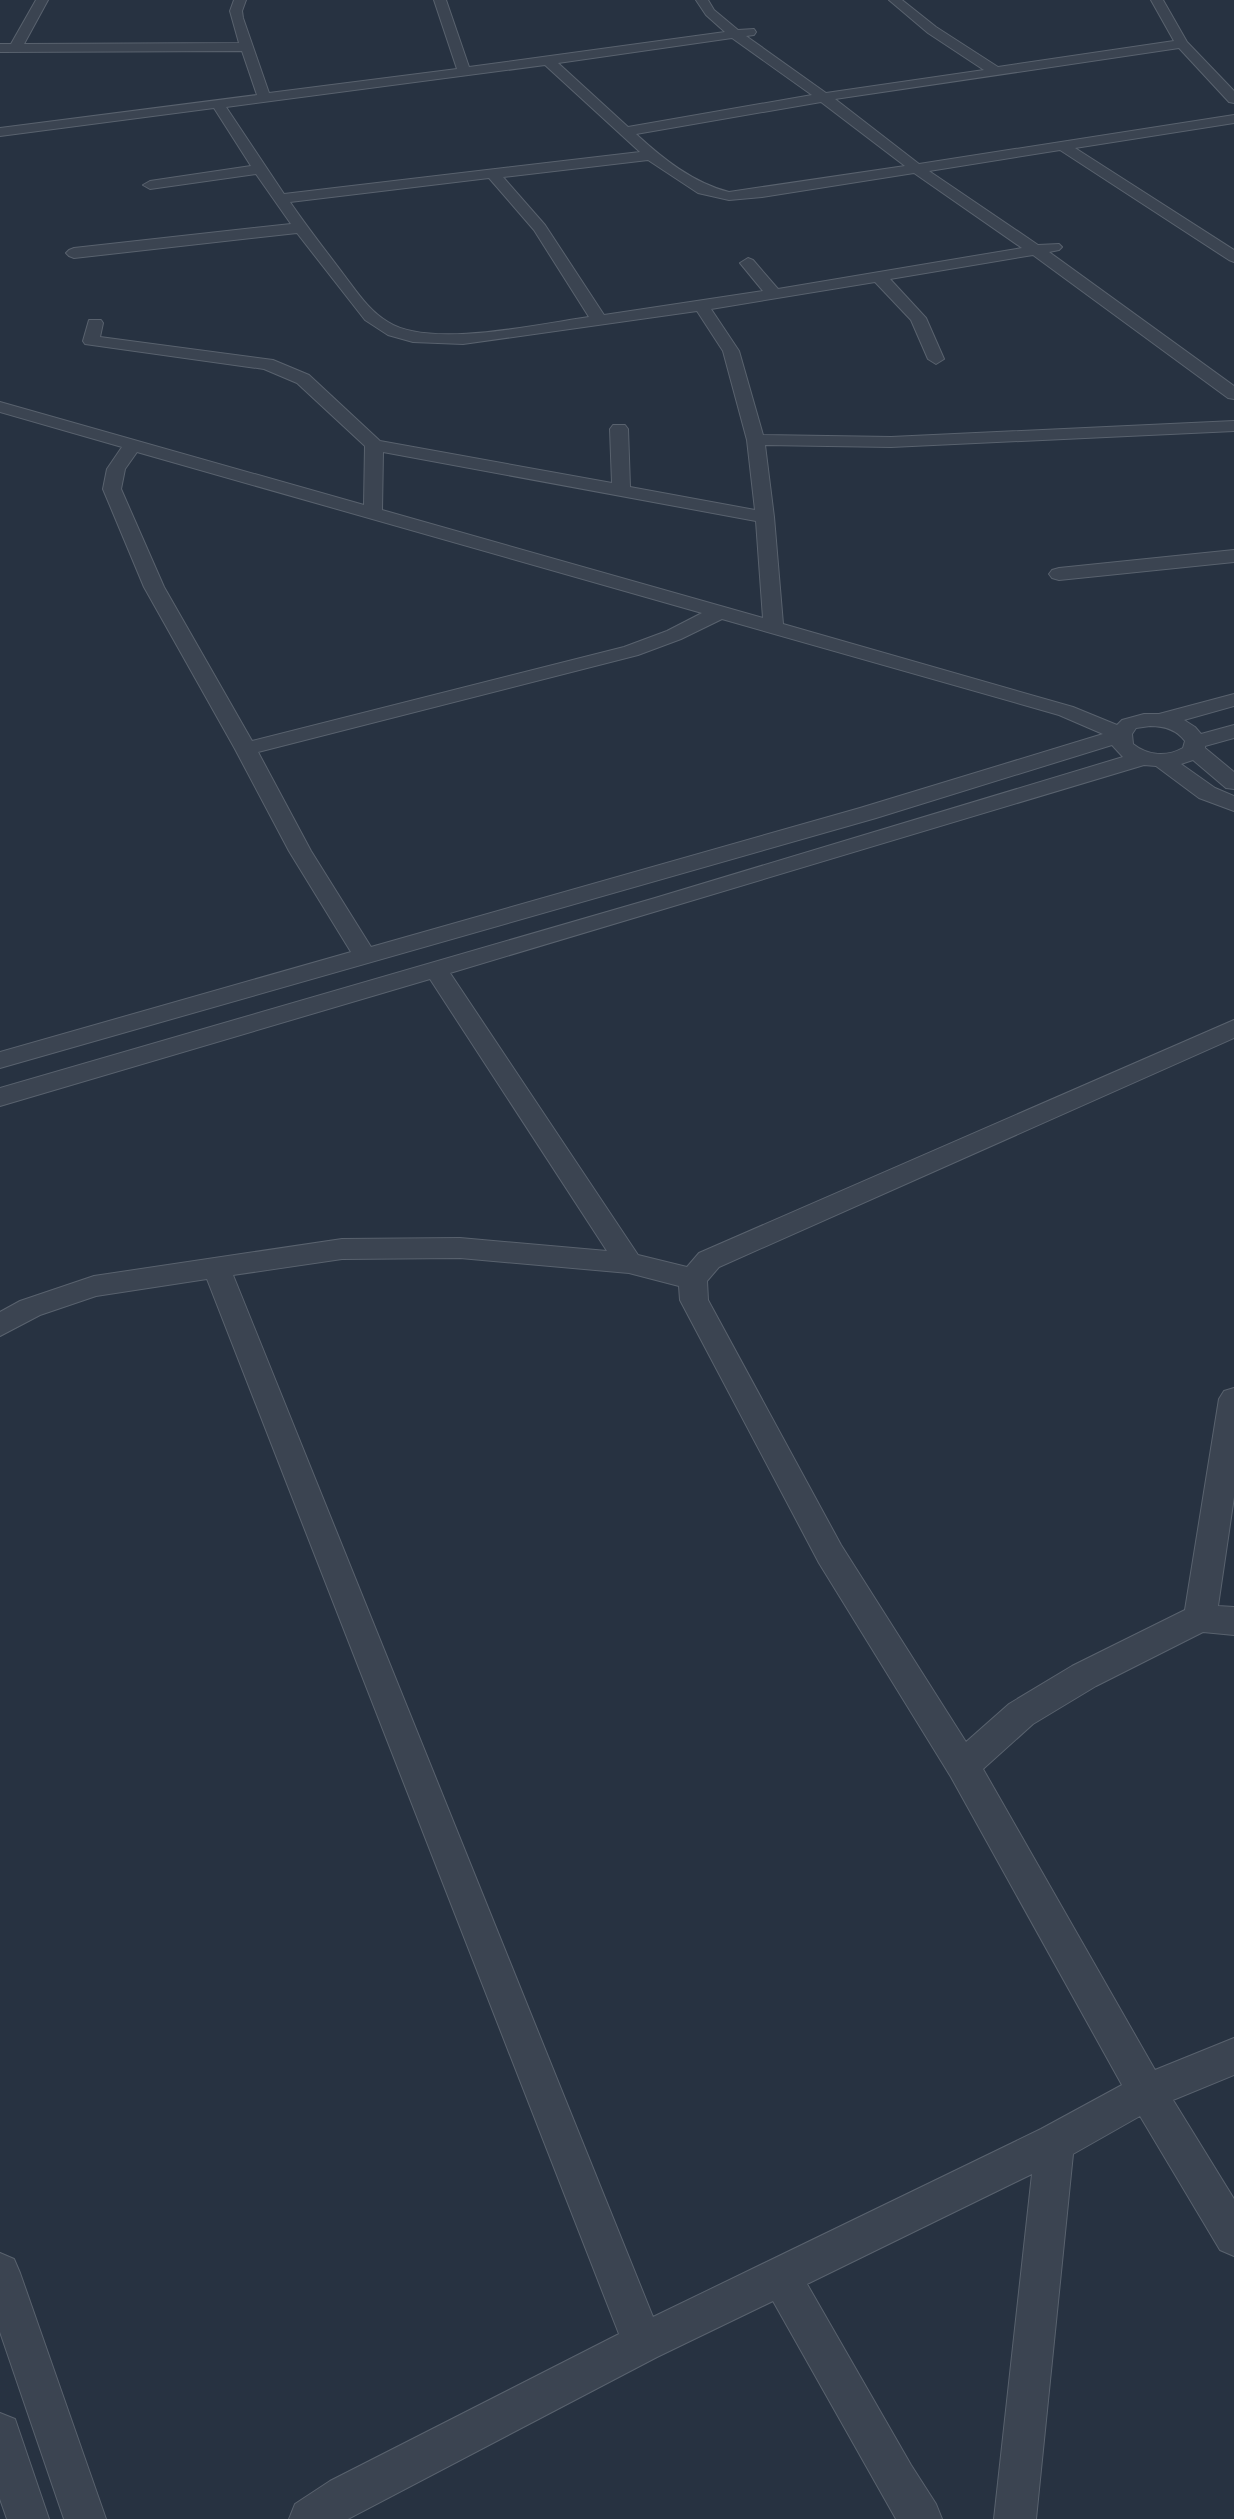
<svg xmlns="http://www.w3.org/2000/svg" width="1234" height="2519" font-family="Helvetica,sans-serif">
<rect width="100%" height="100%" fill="#273241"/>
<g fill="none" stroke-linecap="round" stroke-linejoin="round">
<!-- minor casing -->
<g stroke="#59626e" stroke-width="2">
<path id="minor" d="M36 0H48L24 44 239 43 230 11 234 0H246L242 11 243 18 269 93 457 69 434 0H446L469 67 725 32 706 15 696 0H708L714 10 738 30 754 29 756 32 754 35 746 36 826 93 984 70 928 33 889 0H902L936 27 998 67 1174 41 1151 0H1163L1187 42 1234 91V103L1229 102 1179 48 835 99 919 164 1234 115V123L1075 148 1234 250V262L1229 260 1060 150 929 171 1038 245 1059 244 1062 247 1059 250 1049 252 1234 386V399L1228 398 1033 255 890 279 926 318 944 359 936 364 928 359 911 320 875 282 711 309 739 351 763 435 891 437 1234 421V431L891 447 765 445 774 517 783 624 1073 707 1117 725 1122 720 1144 714H1159L1234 694V706L1184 720 1195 727 1201 734 1234 725V738L1205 746V748L1234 772V789L1226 788 1193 760 1181 764 1215 788 1234 796V811L1199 798 1156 766 1144 765 450 973 638 1255 687 1267 699 1253 1234 1020V1038L719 1267 707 1281 708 1300 841 1545 966 1742 1009 1704 1072 1666 1185 1610 1219 1399 1224 1391 1234 1388V1497L1218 1606 1234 1607V1635L1203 1632 1096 1686 1033 1724 983 1769 1155 2070 1234 2038V2075L1173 2100 1234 2199V2256L1220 2250 1140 2116 1073 2154 1036 2519H994L1032 2174 807 2284 911 2465 936 2504 942 2519H896L773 2301 657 2357 348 2519H289L295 2504 330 2481 619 2334 207 1279 96 1296 40 1315 0 1336V1312L20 1301 94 1276 342 1239 460 1238 607 1251 430 979 0 1106V1088L655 898 1123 757 1112 745 876 818 0 1068V1052L351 952 289 851 235 749 144 587 103 489 107 469 122 447 0 412V402L364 505 365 446 297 383 264 369 85 344 83 341 89 320H101L103 323 100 337 273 360 309 375 380 441 612 483 610 429 613 425H625L628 429 630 487 755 510 747 440 723 351 697 311 463 344 413 342 388 335 365 320 297 233 74 258 69 256 66 253 69 250 74 248 291 224 256 174 150 189 143 185 150 181 251 166 214 108 0 136V128L257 95 242 51 0 52V44H11ZM732 38 812 95 628 127 558 63ZM545 65 640 152 284 194 226 107ZM821 102 905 166 729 192C693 183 662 158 636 134ZM648 160 698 193 729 200 762 197 914 173 1022 248 778 289 753 260 748 258 740 263 763 291 604 315 545 225 503 177ZM489 178 534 230 589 317C539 324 430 349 388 322 369 311 357 292 344 275 326 251 307 227 290 202ZM137 452 702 613 667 631 624 647 252 741 164 587 121 489 125 469ZM383 452 756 521 763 618 382 510ZM722 619 1059 715 1103 734 860 808 371 947 311 851 258 752 638 655 681 639ZM1150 726C1164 726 1176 729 1185 741L1183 748C1167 757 1148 756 1133 744L1132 734 1136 728ZM460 1258 629 1273 679 1286 680 1300 819 1563 951 1777 1122 2085 1041 2129 653 2317 233 1275 342 1259Z
M1234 550V562L1059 580 1052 578 1049 574 1052 570 1059 568Z
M0 2253 14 2259 20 2273 106 2519H64L0 2332Z
M0 2413 15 2419 49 2519H7L0 2499Z"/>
</g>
<!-- minor -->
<use href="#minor" fill="#3b4451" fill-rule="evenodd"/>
</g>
</svg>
